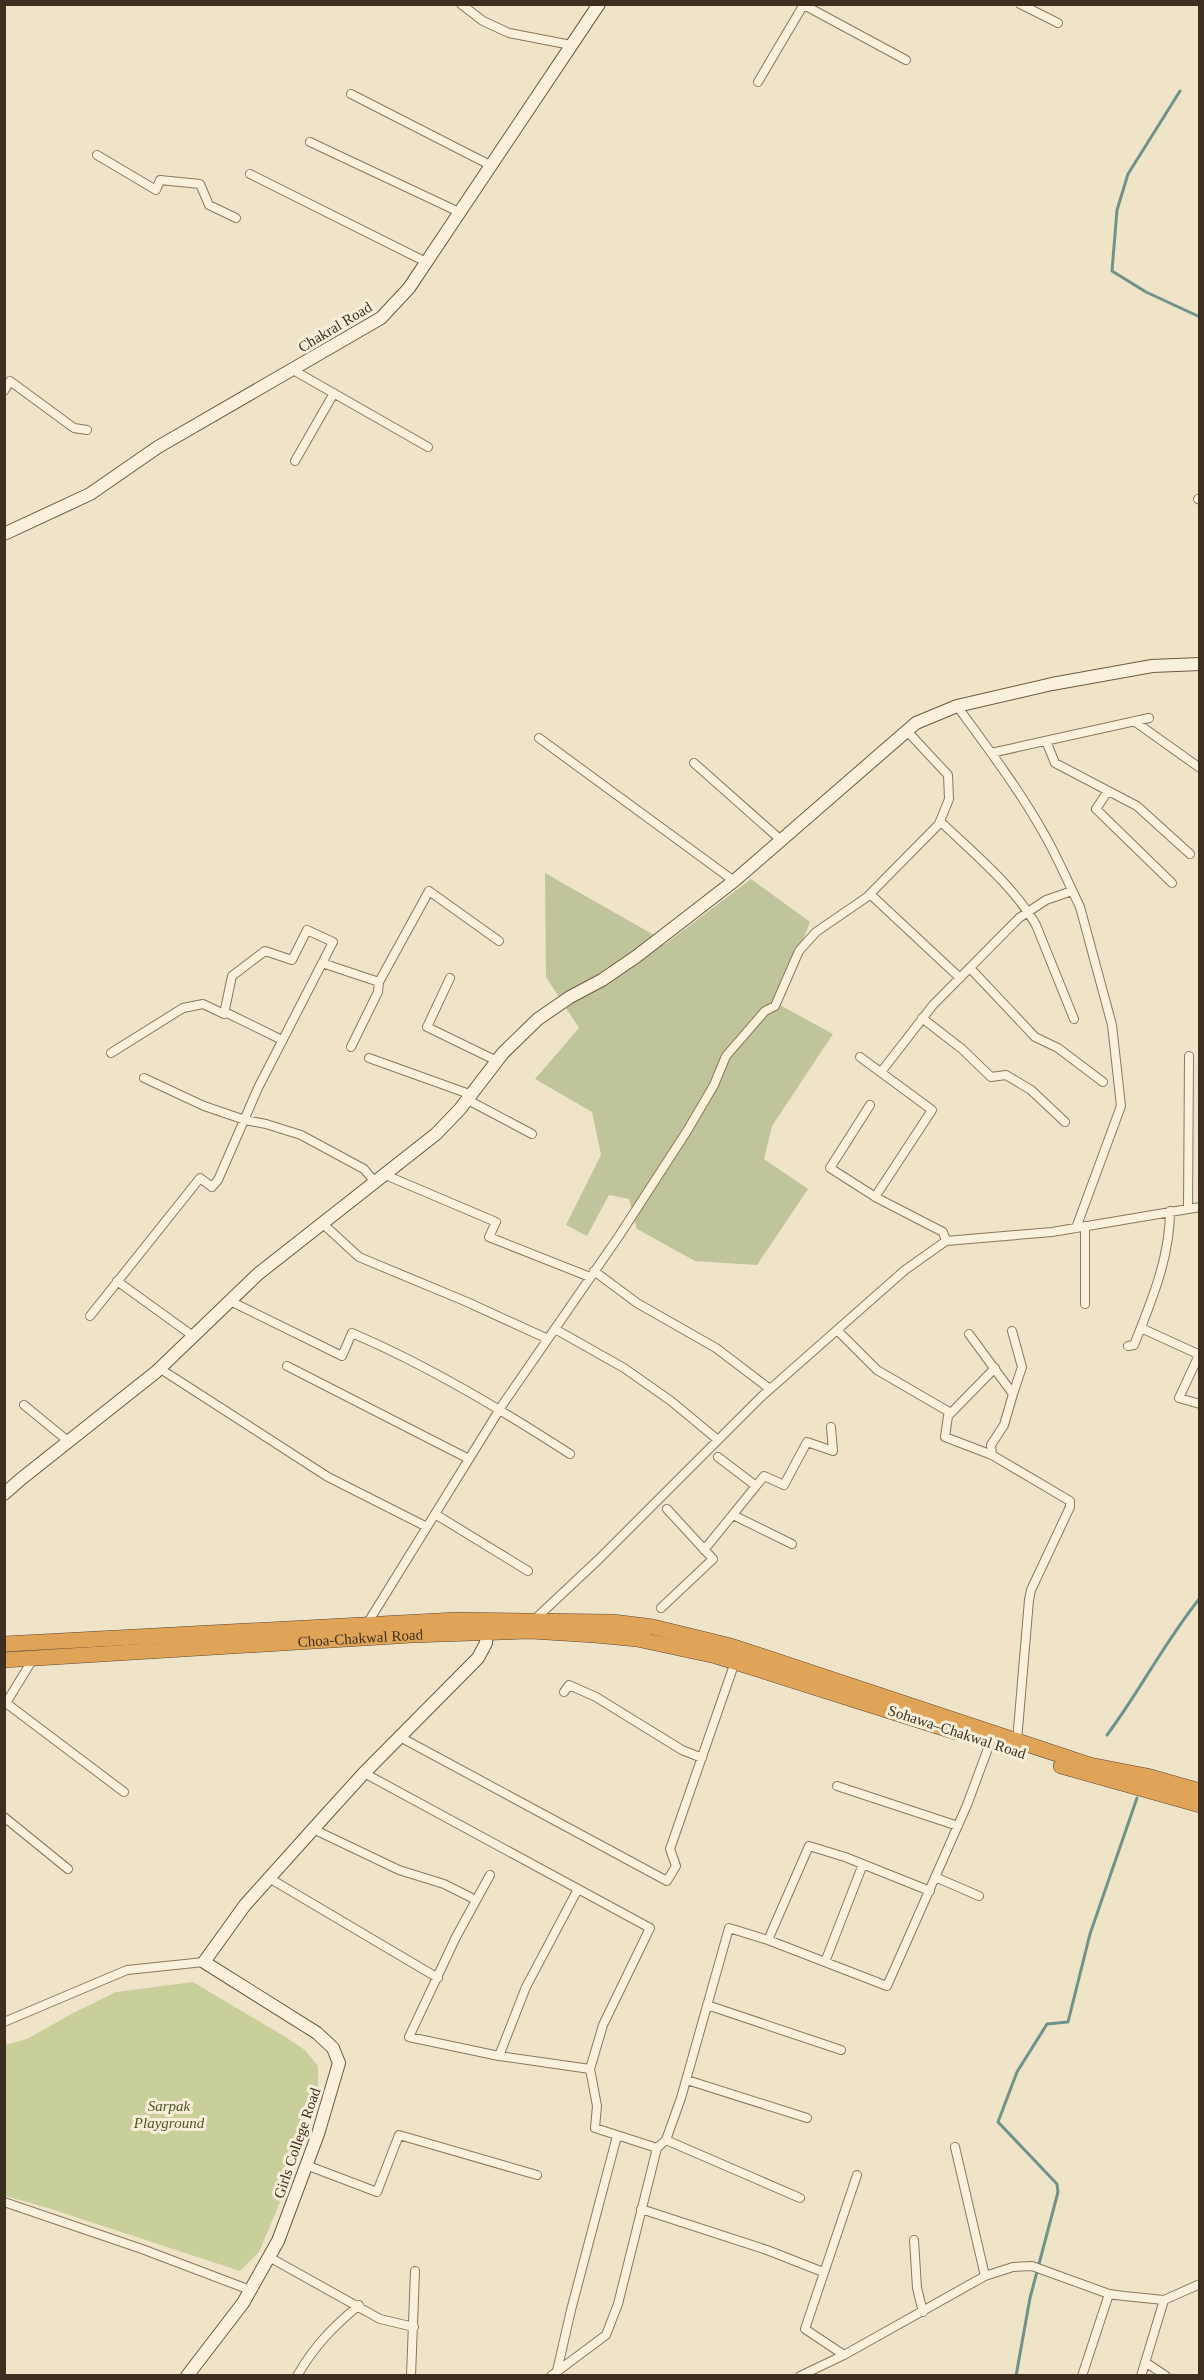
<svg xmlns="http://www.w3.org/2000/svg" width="1204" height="2380" font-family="'Times New Roman',serif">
<rect width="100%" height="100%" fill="#f0e4c8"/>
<!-- green -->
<path fill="#c9cf9b" d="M193 1982 284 2036 305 2050 318 2066V2092L310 2121 278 2207 259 2252 240 2271 48 2208 5 2196V2045L27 2039 75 2012 116 1992Z"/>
<!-- cemetery -->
<path fill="#bfc49a" d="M545 873 654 935 664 945 751 879 810 922 778 1004 833 1034 772 1126 764 1159 808 1189 757 1265 695 1261 637 1229 629 1199 609 1195 587 1236 566 1225 601 1155 592 1112 535 1079 579 1028 546 977Z"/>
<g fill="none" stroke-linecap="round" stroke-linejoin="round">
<!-- stream -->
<path stroke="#6f938a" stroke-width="3" d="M1180 91 1128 174 1117 210 1112 271 1146 292 1200 317
M1107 1735C1140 1691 1165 1641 1200 1598
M1016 2376 1030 2298 1058 2192 1057 2184 998 2122 1017 2072 1047 2024 1068 2022 1090 1934 1137 1798"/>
<!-- street casing -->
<g stroke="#8d765c" stroke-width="10">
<path id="street" d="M461 4 483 21 509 33 571 45
M1020 4 1058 23
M804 5 906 60
M758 82 804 4
M351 94 490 165
M310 142 459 212
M97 155 156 190 160 180 200 184 209 205 236 218
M250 174 426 262
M293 370 428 447
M4 391 10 381 74 428 87 430
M295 461 334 393
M1198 499 1200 500
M957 706C987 747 1018 788 1043 832 1057 856 1068 882 1080 907L1112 1025 1121 1106 1076 1228
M1134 721 1200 768
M539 738 734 881
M1046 741 1055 763 1137 806 1190 854
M991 753 1149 718
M694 763 782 841
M1108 791 1096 809 1172 883
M940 821C972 852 1014 886 1036 925L1074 1019
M870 894 960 978
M322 963 379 982 429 891 499 941
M970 968 1035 1037 1058 1048 1103 1082
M450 978 427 1027 497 1061
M225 1012 282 1040
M922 1018 962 1049 991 1077 1006 1075 1031 1090 1065 1122
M351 1047 378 992 379 982
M860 1057 932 1110 875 1197
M369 1058 472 1095
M881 1072 933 1005 1019 918 1046 900 1072 891
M144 1078 204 1106 245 1120 266 1124 301 1135 364 1169 374 1181
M468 1100 532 1134
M870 1105 830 1168 877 1198 943 1232 946 1241
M383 1174 496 1222 489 1237 590 1277
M1188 1209 1189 1056
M322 1223 359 1257 467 1302 548 1339
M594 1271 637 1303 716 1348 770 1389
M117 1281 193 1336
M230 1301 342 1356 352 1333C429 1366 500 1409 570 1454
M1085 1304V1226
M90 1316 200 1178 212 1187 218 1180 258 1088 333 942 307 930 292 960 265 951 232 976 224 1014 203 1004 183 1008 111 1053
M1141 1328 1200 1355
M555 1329 624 1368 671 1401 718 1440
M837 1330 877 1370 951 1413
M1012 1331 1022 1367 1013 1394
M969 1334 1013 1394 1004 1425 991 1445 992 1455
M1128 1346 1134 1345C1151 1302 1170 1258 1170 1211
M1199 1355 1179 1398 1200 1404
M287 1366 469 1459
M159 1368 328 1477 427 1527
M995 1368 948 1416 945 1437 992 1455 1070 1501V1507L1031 1590 1029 1600 1017 1741
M24 1405 68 1441
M718 1457 756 1486 764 1476 784 1485 807 1442 833 1451 831 1427
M435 1514 528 1571
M733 1515 792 1544
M704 1550 756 1486
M661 1608 713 1559 667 1509
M533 1621 599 1559 761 1397 905 1270 946 1241 1052 1232 1200 1207
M367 1624 503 1404 619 1236 687 1131 714 1085 726 1056 765 1011 775 1006 799 951 816 932 867 897 939 824 949 799 948 775 907 731
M33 1659 6 1703 124 1792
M564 1692 569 1685 596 1697 682 1750 702 1758
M400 1737 667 1881 676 1866 670 1849 735 1662
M364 1773 650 1928 603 2025 590 2069 597 2106 595 2128 657 2148 618 2304 606 2335 551 2376
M837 1786 958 1826
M4 1817 68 1869
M313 1829 399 1870 444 1884 476 1900
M490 1875 456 1937 409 2037 499 2056 590 2069
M935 1877 979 1896
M269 1878 438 1978
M768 1940 887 1986 967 1805 990 1743
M825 1962 863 1864
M707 2005 841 2050
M4 2022 127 1970 204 1962
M499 2056 526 1987 578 1889
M687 2080 807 2118
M666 2140 800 2198
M955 2147 985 2276
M657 2148 666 2140 681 2098 729 1928 768 1940 809 1846 845 1857 930 1891
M306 2165 377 2192 399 2135 537 2175
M4 2202 142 2249 250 2290
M641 2209 767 2250 823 2272
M914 2240 917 2288 923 2312
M269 2257 380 2319 414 2327
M844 2355 805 2329 857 2175
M1145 2362 1166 2376
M557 2371 571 2310 617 2136
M297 2376C315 2345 332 2328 359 2305
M411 2376 415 2271
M800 2376 844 2355 985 2276 1013 2267 1032 2266 1109 2294 1124 2296 1164 2300 1200 2284
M1082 2376 1109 2294
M1141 2376 1164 2300"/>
</g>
<!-- secondary casing -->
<g stroke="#6f573f" stroke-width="14">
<path id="secondary" d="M4 534 90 494 158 447 381 318 409 288 599 4
M4 1494 21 1479 156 1372 258 1274 436 1134 460 1109 503 1053 538 1019 570 997 602 980 637 956 734 881 916 723 957 706 1052 684 1152 666 1200 664
M187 2376 243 2303 278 2241 318 2134 339 2063 333 2048 317 2033 204 1962 245 1905 324 1817 364 1773 478 1658 486 1643 487 1625"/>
</g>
<!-- highway casing -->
<g stroke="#5b4430" stroke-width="16">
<g id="highway">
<path d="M4 1644 456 1620 613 1622 653 1627 731 1646 1090 1765 1147 1776 1200 1791"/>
<path id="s1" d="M4 1660 412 1635 530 1631 595 1635 637 1639 716 1656 956 1732"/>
<path d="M1061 1766 1200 1805"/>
</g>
</g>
<!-- street -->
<use href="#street" stroke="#faf1dc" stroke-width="8"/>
<!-- secondary -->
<use href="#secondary" stroke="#faf1dc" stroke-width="12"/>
<!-- highway -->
<use href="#highway" stroke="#e0a458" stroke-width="15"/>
</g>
<g text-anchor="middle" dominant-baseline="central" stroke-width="6" stroke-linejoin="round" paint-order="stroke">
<!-- street labels -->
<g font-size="15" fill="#3d2e20" stroke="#f7eed8">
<text transform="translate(335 327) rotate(-31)">Chakral Road</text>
<text stroke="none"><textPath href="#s1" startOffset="357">Choa-Chakwal Road</textPath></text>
<text transform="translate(957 1732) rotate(18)">Sohawa–Chakwal Road</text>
<text transform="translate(297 2143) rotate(-71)">Girls College Road</text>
</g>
<!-- park labels -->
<g font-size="15" font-style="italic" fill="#4d5a26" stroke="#f7eed8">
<text x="169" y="2106">Sarpak<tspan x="169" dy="17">Playground</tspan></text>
</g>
</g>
<!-- border -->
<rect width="1204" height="2380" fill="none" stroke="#3d2e20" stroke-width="12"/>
</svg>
